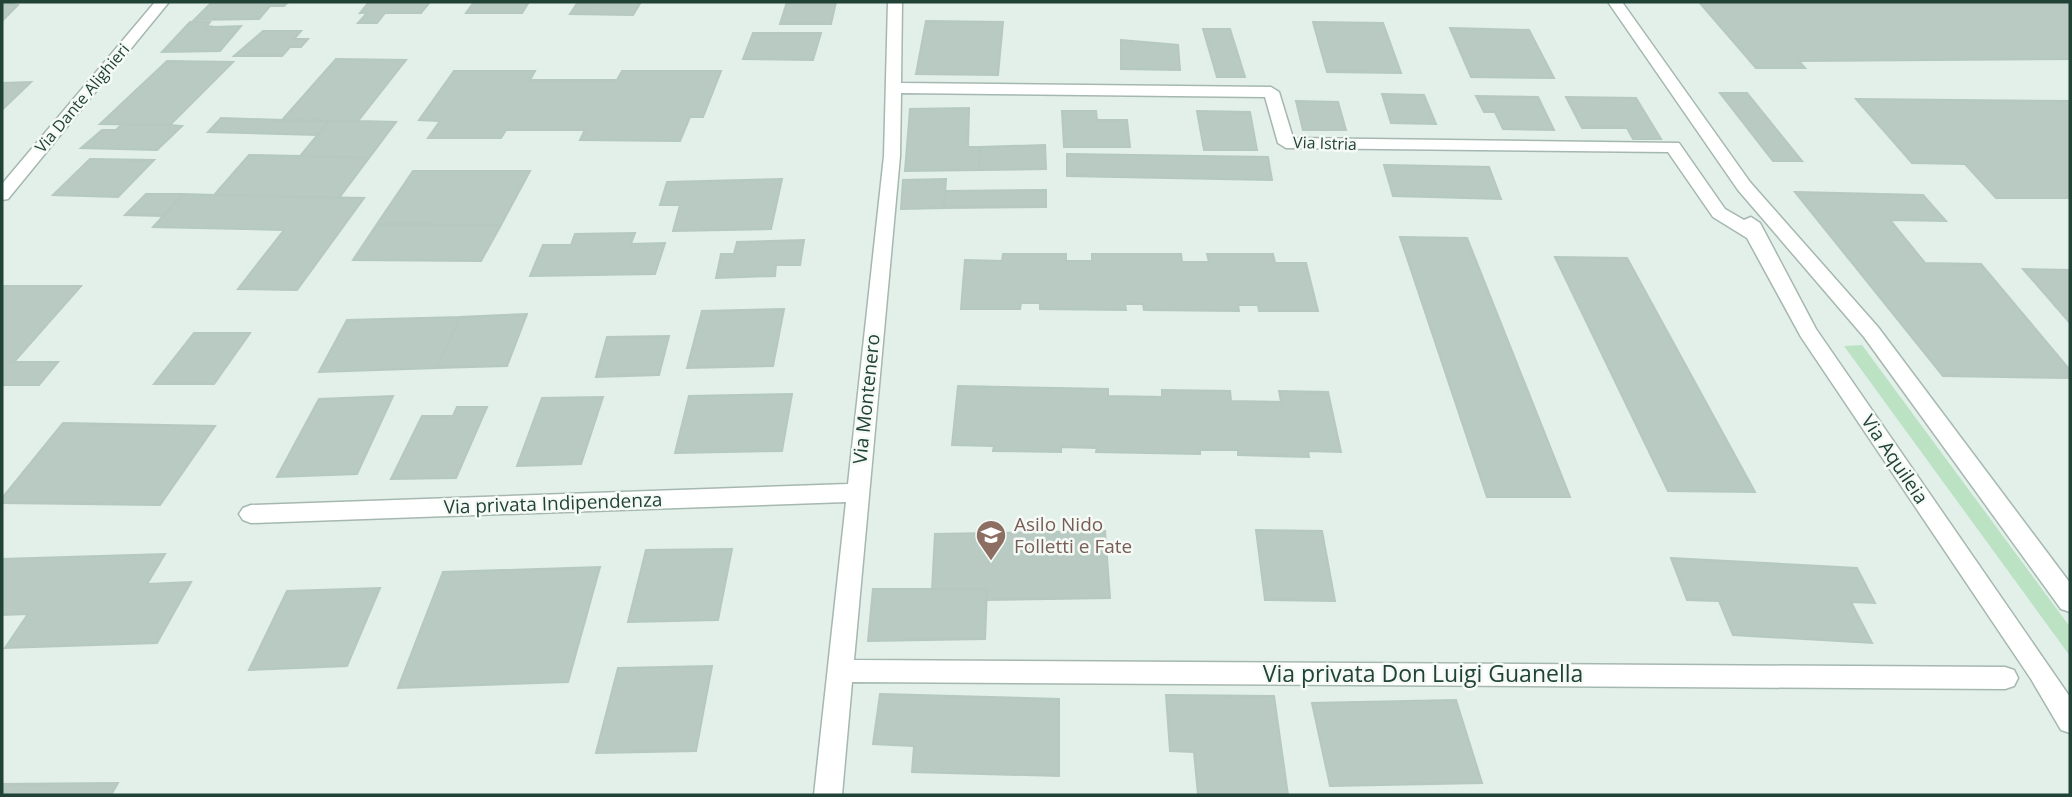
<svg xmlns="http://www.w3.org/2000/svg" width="2072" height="797" font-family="'Open Sans',sans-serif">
  <rect width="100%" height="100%" fill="#e3efe9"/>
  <path fill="#bae2c3" d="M1862,345L2070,627V656L1844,346Z"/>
  <path fill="#b8cac2" stroke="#b5c9c0" stroke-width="2" d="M2,2L18,5L2,21Z
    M212,2H288L284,6H270L259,19L194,20Z
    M369,2H430L421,13H385L377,23H358L367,13H360Z
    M474,2H529L522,13H466Z
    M578,2H641L633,15L570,14Z
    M787,2H836L831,24H780Z
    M1699,2H2070V59L1799,61L1805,68H1756Z
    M926,21L1003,22L998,75L916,74Z
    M190,22H210L207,26L215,27L241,26L220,51L162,52Z
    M1313,22L1383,23L1401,73L1327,72Z
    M1450,28L1529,30L1554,78L1471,77Z
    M1203,29H1230L1245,77H1217Z
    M263,31H301L294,39H308L301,47H290L282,56H234Z
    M753,33H821L813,60L743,59Z
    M1121,40L1178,45L1180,70L1121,69Z
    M336,59L406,60L358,121L282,120Z
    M167,61L233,62L170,125L100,124Z
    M454,71H535L530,80H617L622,71H721L703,117H690L680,141L580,140L585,130H506L501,138H428L440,121L419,120Z
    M31,82L2,110V83Z
    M1720,93H1747L1802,161H1773Z
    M1382,94L1424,95L1436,124L1391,123Z
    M1476,96L1538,97L1554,130L1503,129L1495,112H1484Z
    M1566,97L1636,98L1661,139H1633L1627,128H1582Z
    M1856,99L2070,101V198H1996L1965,164L1912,163Z
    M1296,101L1338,102L1346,130H1303Z
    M969,108L968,147H980L979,170L905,171L910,109Z
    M1062,111H1096L1097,120H1127L1130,147H1064Z
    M1197,111L1250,112L1257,150H1204Z
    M221,118L282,120L329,121L318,135L208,132Z
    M329,121H358L396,122L369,158L300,156Z
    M122,124L170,125L182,126L157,150L81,148L102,130H116Z
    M1045,145L1046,169L979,170L980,147Z
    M1067,154L1268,157L1272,180L1067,176Z
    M249,155L300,156L369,158L339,198L214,195Z
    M90,159L154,160L118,197L53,195Z
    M1384,165L1489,167L1501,199L1393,196Z
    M413,171H530L501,225L377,224Z
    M782,179L771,229L673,231L680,205H660L667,182Z
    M946,179L944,208L901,209L903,180Z
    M1046,190V207L944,208L945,191Z
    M1795,192L1923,195L1946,221L1890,220L1925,263L1981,264L2070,370V378L1943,376Z
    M146,194H183L163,216L125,215Z
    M183,194L214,195L364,198L297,290L238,289L284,230L153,227Z
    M377,224L501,225L481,261L353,260Z
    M635,233L631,244L665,243L655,274L530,276L543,245H571L575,234Z
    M1400,237L1467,238L1570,497H1487Z
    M804,240L800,265H776L775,276L716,278L721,254H734L737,242Z
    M1003,254H1066V261H1092V254H1181L1182,262H1209L1207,254H1273L1275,263H1306L1318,311H1259L1258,305H1238L1239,311L1144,310L1143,304H1125L1126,310L1040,309V303H1021L1020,309H961L965,260L1002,261Z
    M1555,257L1627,258L1755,492L1668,491Z
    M2023,269L2070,270V323Z
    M2,286H81L14,362H2Z
    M784,309L773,366L687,368L702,311Z
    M527,314L507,366L437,368L460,317Z
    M460,317L437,368L319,372L347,320Z
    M194,333H250L214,384H154Z
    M669,336L659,375L596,377L607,337Z
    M2,362H58L39,385H2Z
    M958,386L1108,389V396L1162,397V390L1230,391L1231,401L1281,402L1279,391L1328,392L1341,452L1308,451L1309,457L1238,455V450H1200V454L1096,452L1097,448L1061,447V452L993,451L994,446L952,445Z
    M792,394L782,451L675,453L689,396Z
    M393,396L357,474L277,477L319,399Z
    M603,397L581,464L517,466L542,398Z
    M457,407H487L456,478L391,479L422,416H453Z
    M63,423L215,426L160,505L2,503V498Z
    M1256,530L1322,531L1335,601L1265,600Z
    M1105,531L1110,598L986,600L987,589L932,590L935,534Z
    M732,549L718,620L628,622L646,550Z
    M165,554L147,584L191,582L157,643L5,648L28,614L2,615V559Z
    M1671,558L1857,568L1875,603L1851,602L1872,643L1733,635L1719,601L1687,600Z
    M600,567L568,682L398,688L443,572Z
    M380,588L347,666L249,670L287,591Z
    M873,589H987L985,639L868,641Z
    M712,666L696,751L596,753L618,668Z
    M880,694L1059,699V776L912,772L914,746L873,744Z
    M1166,695L1274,696L1288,795H1198L1194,752L1170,751Z
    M1456,700L1482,783L1330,786L1312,703Z
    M118,783L111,795H2V784Z"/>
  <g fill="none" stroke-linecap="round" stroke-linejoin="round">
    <g stroke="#a5b8b0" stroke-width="3">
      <path id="street" d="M155,2H169L8,199L2,200V184Z
        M888,2H902L901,83L1271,87L1279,92L1293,138L1679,143L1725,209L1744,220L1751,217L1760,223L1816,329L2070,697V733L2061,730L2031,679L1801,337L1747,238L1713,217L1668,152L1286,148L1278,143L1265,97L901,93L900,156L854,660L2005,667L2014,670L2018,678L2014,686L2005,689L852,682L842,795H814L846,502L251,523L243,520L239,514L243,508L251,505L848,484L884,156Z
        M1608,2H1622L1750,182L1878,327L2070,583V612L2061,609L1864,337L1738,190Z"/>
    </g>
    <use href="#street" fill="#fff" fill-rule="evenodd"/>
  </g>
  <defs>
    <g id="school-pin" transform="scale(1.575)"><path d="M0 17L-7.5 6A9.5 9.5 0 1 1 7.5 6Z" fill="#8d6e63" stroke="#f5faf7"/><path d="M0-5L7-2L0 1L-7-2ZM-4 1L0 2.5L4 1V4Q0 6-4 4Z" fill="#fff"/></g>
  </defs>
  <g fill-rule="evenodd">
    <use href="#school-pin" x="991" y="535"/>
  </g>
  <g text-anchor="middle" stroke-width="5" stroke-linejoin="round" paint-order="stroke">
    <g font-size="16" fill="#214237" stroke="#f5faf7">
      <text transform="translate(82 98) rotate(-50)" y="6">Via Dante Alighieri</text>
      <text transform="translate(1325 143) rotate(2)" y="6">Via Istria</text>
    </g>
    <g font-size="19" fill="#214237" stroke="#f5faf7">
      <text transform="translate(866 399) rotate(-84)" y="7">Via Montenero</text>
      <text transform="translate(1895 459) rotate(56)" y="7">Via Aquileia</text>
      <text transform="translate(553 503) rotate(-2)" y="7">Via privata Indipendenza</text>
    </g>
    <g font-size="19" fill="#785e54" stroke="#f5faf7" text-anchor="start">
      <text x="1014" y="531">Asilo Nido<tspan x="1014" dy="22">Folletti e Fate</tspan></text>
    </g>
    <g font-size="23" fill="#214237" stroke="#f5faf7">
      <text x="1423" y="682">Via privata Don Luigi Guanella</text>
    </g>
  </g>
  <rect width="2072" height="797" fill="none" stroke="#214237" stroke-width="7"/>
</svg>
